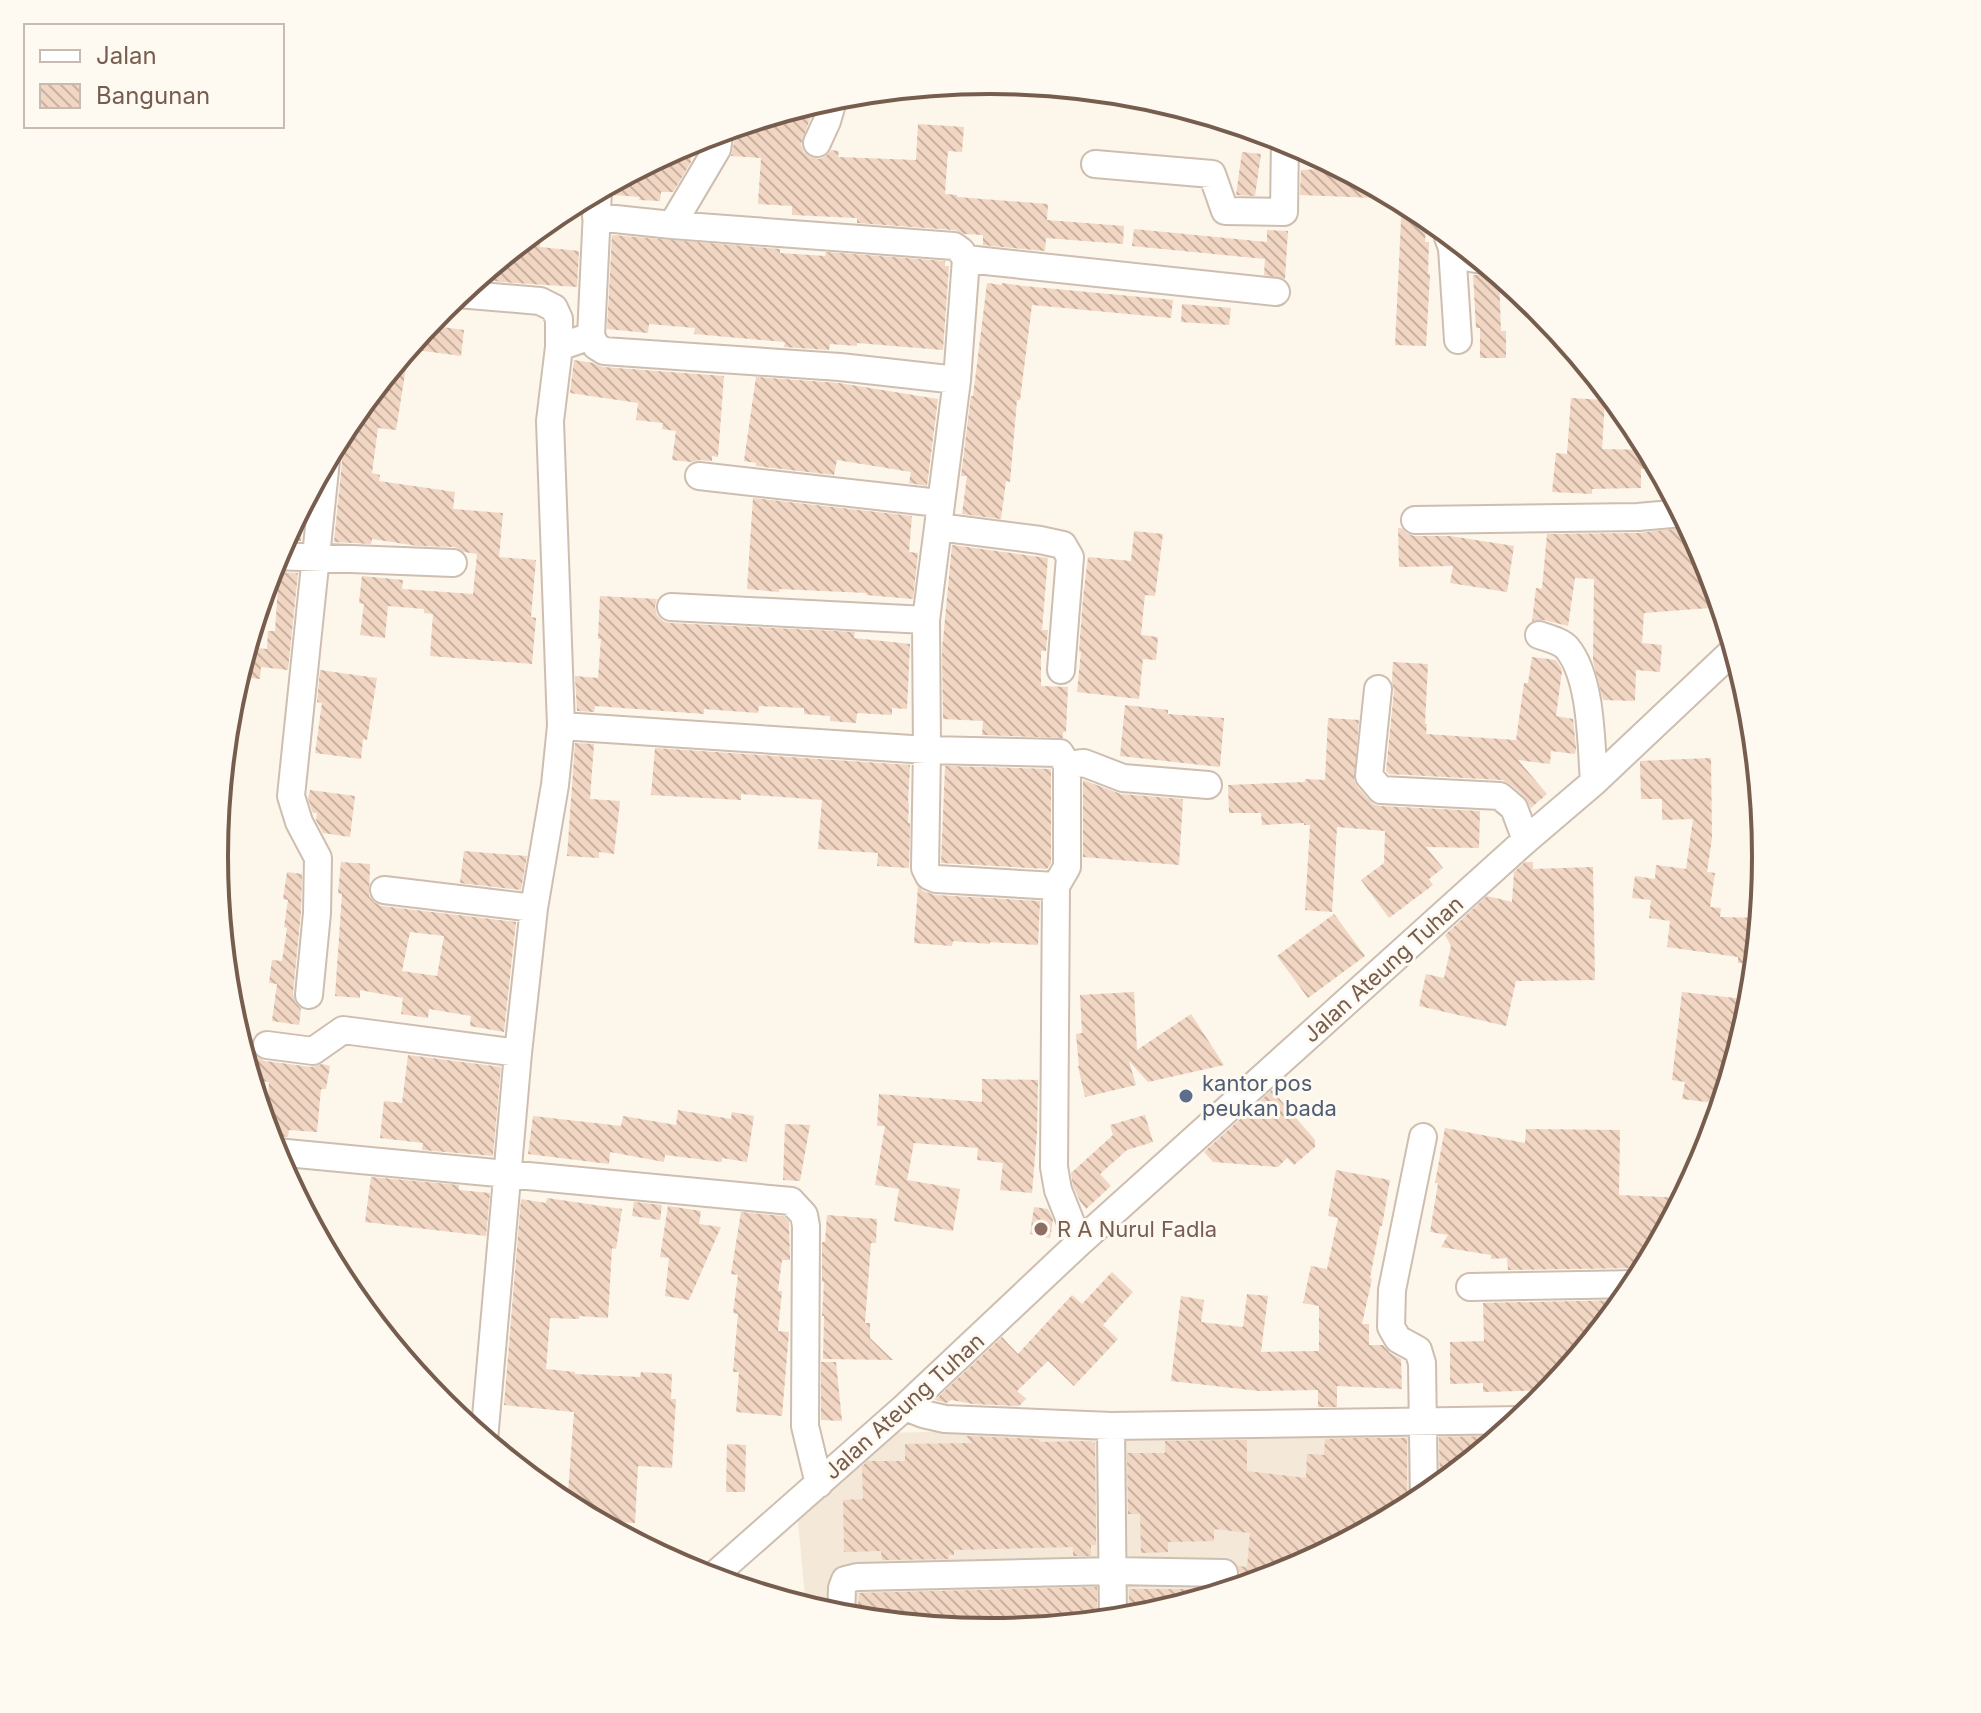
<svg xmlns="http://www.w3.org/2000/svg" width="1981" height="1713" font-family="Inter,sans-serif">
  <defs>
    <pattern id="building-back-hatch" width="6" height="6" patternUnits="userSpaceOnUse" patternTransform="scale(2)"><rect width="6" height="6" fill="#f1d6c3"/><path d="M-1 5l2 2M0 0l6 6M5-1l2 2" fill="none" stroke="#c8b1a1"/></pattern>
  </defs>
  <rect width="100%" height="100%" fill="#fcf6eb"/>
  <path fill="#f4e8d9" d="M1529,1414L1422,1502L1287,1574L1142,1618L990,1633L839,1618L806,1608L798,1521L888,1433Z"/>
  <path fill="url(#building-back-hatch)" fill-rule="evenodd" d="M816,102L801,144L804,152L810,157L819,159L827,155L831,150L839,151L838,157L916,160L918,124L964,127L962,152L948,151L945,194L957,195V197L1048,204L1047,220L1124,226L1123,244L1046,238L1045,251L983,245V235L964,234L955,230L857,223V218L792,215V206L758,204L761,158L731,156L736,134L735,126Z
    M669,152L691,153V162L673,192H661L660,201L639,200L640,197L614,195L612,183Z
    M1242,152L1261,154L1255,196L1236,195Z
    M1324,169L1346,171L1399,199L1300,195L1301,170Z
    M1402,200L1427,215L1425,242H1429L1428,274H1430L1426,346L1395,345Z
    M542,225L540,247L579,251L577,287L501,282L478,278Z
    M1134,229L1267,242V230L1288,231L1285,279L1264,275L1265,259L1132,246Z
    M612,235L780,249V253L825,256L826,252L945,261V266H949L943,350L857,343V346L830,344L829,350L784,347L785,342L694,334L695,328L649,324L648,333L607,329Z
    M1492,272L1499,274L1501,331H1506V358H1480V328H1476L1473,275H1487Z
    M987,283L1002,285V283L1023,286L1173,300L1171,318L1032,305L1020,400H1017L1010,482L1006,481L1001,519L962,514L967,476H961L971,396H973Z
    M445,304L442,327L464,330L461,356L409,349L396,430L378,428L372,473L380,475L379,481L455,492L453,509L503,513L499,557L536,560L531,617L536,618L532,664L430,656L433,614L424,613V609L388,606L385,638L360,635L364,604L359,603L362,576L403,580L402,589L473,594L477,554L464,552L454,547L418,546L372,539L371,544L334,542L342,462L340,453L334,446L345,425Z
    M1182,304L1231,308L1229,325L1181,322Z
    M574,360L593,363L603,367L724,376L718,457L712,456V461L700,460L691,462L672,460L676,431L662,429L663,423L636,420L638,403L570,393Z
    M756,377L839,383L938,399L927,486L909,483L911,472L837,460L834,475L756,466V463L744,461Z
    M1571,398L1605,400L1602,449L1645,450V469H1641V488L1592,489V494L1552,492L1556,453L1567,454Z
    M753,498L912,516L909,552L918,553L913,599L866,595L867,593L779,589V592L747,589Z
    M304,501L301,541L283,540Z
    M1690,527L1700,545V567H1710L1722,607L1644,613L1642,643L1662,645L1660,672L1636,670L1635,701L1603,700L1593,661L1594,579L1575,578L1568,626L1544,620L1532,621L1536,588L1542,589L1547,534L1638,533Z
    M1398,528H1401L1408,534L1414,536H1450L1514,546L1507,592L1450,583L1453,566L1399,567Z
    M1134,531L1163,534L1155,596L1145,595L1141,635L1158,637L1156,660L1143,659L1139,699L1077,692L1081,652H1079L1083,598L1088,557L1131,561Z
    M952,545L1048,558L1042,630H1048L1046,651H1041V686L1068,687L1066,732H1063V738L982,735L983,721L943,719L942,650Z
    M279,572L298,573L288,670L261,667L260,679L240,677L241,665L246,647L267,649L268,631H275Z
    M600,596L657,599L655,607L657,615L663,621L670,623L855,632L854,638L910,644L907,709L892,708V715L857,713L856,723L830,721V716L804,714V708L759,706L758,713L704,709V714L595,706L594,712L577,711L575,676L598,678L601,639H598Z
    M1532,657L1556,660L1561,668L1562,671L1556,716L1573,719L1576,748L1575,754L1551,751L1550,764L1518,760L1547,794L1531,808L1524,796L1510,784L1502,780L1389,774L1386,771L1394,691L1392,681L1393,662L1428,664L1425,724H1427L1426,734L1516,740L1524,683H1528Z
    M320,670L377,678L367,740L363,739L361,759L315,753L322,703L317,702Z
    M1125,705L1168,710V714L1224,718L1220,767L1120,756Z
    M1328,718L1359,720L1354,780L1357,786L1373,804L1380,806L1480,811L1479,848L1426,847L1443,868L1429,879L1433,885L1389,918L1361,880L1384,863L1385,831L1337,827L1332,912L1305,910L1310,825H1304V823L1262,825L1261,813H1229L1228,785L1305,782V779L1325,780Z
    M575,743L594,744L590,799L620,801L614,854L599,852V858L567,856Z
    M655,748L910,765L908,803H909L908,823H910L909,868L877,866L878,853L818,849L822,800L741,794V800L651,795Z
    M1711,758L1712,838L1707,872L1715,873L1710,907L1721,908L1720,917L1761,918L1756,963H1738V957L1667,947L1670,921L1649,918L1651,900L1632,898L1635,876L1655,879L1656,865L1686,869L1693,819L1662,820V799H1641L1640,761Z
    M945,766L1051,769V863L1047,869L941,863Z
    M1083,780L1121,794L1183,799L1179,865L1083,857Z
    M310,790L355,796L350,837L323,833L316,820L317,813H313L308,798Z
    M464,851L527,856L521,890L460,883Z
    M341,862L370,864L369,896L374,902L381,906L516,922L504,1032L470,1026L471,1016L429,1009L428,1018L401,1014L403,998L360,990V998L335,996L342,894L338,893ZM410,932L444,936L437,976L402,971Z
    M1525,862H1533V869L1593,867L1595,980L1516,981L1506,1026L1419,1006L1426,974L1444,978L1451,946L1445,935L1487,896L1512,902L1514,872Z
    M287,872L302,874L301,912L293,993L295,1002L301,1009L299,1025L272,1021L277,984L269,983L272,960L282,961L287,928L284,927L288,900L283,899Z
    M918,886L923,891L935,895L1040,901L1038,945L990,942V944L953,941L952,946L914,943Z
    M1334,914L1365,956L1308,998L1277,956Z
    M1134,992L1137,1050L1191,1014L1224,1065L1148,1082L1129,1061L1136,1085L1085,1097L1078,1066H1079L1076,1034L1082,1033L1080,995Z
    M1682,992L1753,1000L1752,1008L1723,1104L1682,1099L1685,1082L1672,1080Z
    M408,1055L501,1067L493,1156L422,1150L423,1143L380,1138L384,1101L402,1103Z
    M258,1058L265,1061L311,1067L322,1064L330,1066L326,1089H321L317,1132L289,1130L288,1137L277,1136L268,1138L266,1130L269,1082L254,1080Z
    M982,1079L1038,1080L1037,1133L1032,1193L1000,1190L1003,1163L977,1160L978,1148L914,1143L907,1180L960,1189L953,1231L894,1221L899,1189L875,1185L885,1126H877L879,1094L982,1102Z
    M1272,1090L1315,1140V1147L1294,1165L1287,1158L1278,1167L1213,1162L1204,1152Z
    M678,1110L731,1119L732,1112L754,1116L747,1162L722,1158V1162L665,1155L664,1162L610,1152L609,1164L528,1154L533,1116L621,1126L623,1116L676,1125Z
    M1145,1115L1153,1142L1127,1150L1100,1174L1111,1186L1086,1209L1080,1201L1073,1186L1071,1173L1113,1135L1110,1125Z
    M785,1124L810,1125L800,1181L783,1180Z
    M1445,1128L1525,1143L1526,1129L1620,1130L1619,1195L1684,1198L1646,1270L1638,1268L1508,1270L1507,1258L1491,1259V1255L1441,1247L1448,1235L1430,1232L1438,1183H1435Z
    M1336,1170L1390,1180L1382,1226H1380L1370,1278L1372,1279L1362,1324H1369V1345H1383L1390,1353L1401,1359L1402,1389L1337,1386V1407H1318V1390L1259,1391L1171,1381L1181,1296L1204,1300L1201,1322L1243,1327L1247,1294L1268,1296L1261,1352L1319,1351V1306L1303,1303L1311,1266L1327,1269L1338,1218L1328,1216Z
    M371,1177L459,1185V1190L490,1193L486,1236L365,1222Z
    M547,1198L622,1209L616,1249L612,1248L608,1318L579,1316V1319L550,1318L546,1369L575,1372V1374L640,1377L641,1372L672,1374L671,1399H676L672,1468L638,1466L635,1523L594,1521L567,1506L574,1412L504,1405L521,1199L546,1203Z
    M634,1202L662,1205L660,1220L632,1216Z
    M668,1206L701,1211L699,1224L721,1227L689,1300L665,1296L669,1258L660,1257Z
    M1034,1207L1048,1209L1053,1220L1050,1238L1030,1234Z
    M741,1212L783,1216L789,1222L790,1260H782L778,1291H782L778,1331L789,1332L782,1416L736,1412L739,1372H733L738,1314L733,1313L738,1275L731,1274Z
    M827,1215L877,1219L876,1243H871L865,1323H870V1338L893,1360L823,1359L824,1316H822L824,1282H822V1242H825Z
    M1112,1272L1133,1292L1103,1325L1118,1339L1074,1386L1048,1361L1017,1391L1026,1399L1019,1406L973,1404L951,1400L947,1403L935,1400L1002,1337L1018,1354L1072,1295L1082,1304Z
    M1626,1300L1552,1390L1483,1392V1383L1450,1384V1342L1484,1341L1483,1303Z
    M821,1362H836L842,1421L821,1420Z
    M966,1436L1038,1439L1041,1442L1092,1441V1443H1095L1096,1545H1091V1556H1073V1547L996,1549L954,1550V1555H949V1559L882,1560L881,1551L844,1552L843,1500L863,1499L862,1467L867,1461H905V1444L972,1443Z
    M1502,1436L1488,1448L1440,1487L1439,1437Z
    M1354,1438H1407V1510L1332,1550L1307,1549L1308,1563L1287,1574L1142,1618L1129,1619V1589H1224L1232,1587L1238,1581L1240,1574L1238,1566L1247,1567L1250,1533L1214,1529V1541L1168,1542V1552L1141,1553L1140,1514H1128L1127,1453H1165V1441L1247,1440V1471L1306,1478L1307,1454L1324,1455L1325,1439Z
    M727,1444L746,1445L745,1492H726Z
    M1097,1587V1622L990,1633L857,1620L859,1593Z"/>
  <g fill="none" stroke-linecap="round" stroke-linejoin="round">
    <g stroke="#cebeb0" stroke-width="30">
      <path id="minor" d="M817,143L827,121L834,97
        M1095,164L1212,174L1225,211L1284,212L1285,139
        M596,217L672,225L954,246L961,251L966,259L957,380L926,620L927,750L925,868L929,876L936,879L1056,886L1054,1167L1058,1190L1079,1243
        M672,225L717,149L720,131
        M1448,237L1452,248L1470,258L1482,260
        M1452,248L1458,340
        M966,259L1276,292
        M458,294L540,301L554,308L559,319V347L550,421L561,726L555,785L534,908L518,1053L484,1440
        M591,336L598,190
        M559,347L591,336L596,346L604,351L840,367L957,380
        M699,476L939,503
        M1415,520L1638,517L1683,513
        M938,527L1040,540L1063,545L1070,557L1061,670
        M275,556L453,563
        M671,607L926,620
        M1539,635C1547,638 1561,641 1567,648C1592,678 1591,744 1594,782
        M1378,689L1369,776L1381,790L1500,796L1514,808L1526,840
        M561,726L927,750L1060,753L1067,765L1084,763L1123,778L1208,785
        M1056,886L1067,867V765
        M384,890L534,908
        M309,995L317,913L318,858L299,822L291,796L326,460
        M267,1045L313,1051L343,1030L518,1053
        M1423,1137L1392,1290L1391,1327L1398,1339L1418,1350L1422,1363L1424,1500
        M276,1152L791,1201L804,1215L806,1226L805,1426L819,1484
        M1470,1287L1638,1284
        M905,1407L923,1414L945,1419L1111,1426L1522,1420
        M1111,1426L1113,1621
        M710,1579L905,1407L1079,1243L1526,840L1594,782L1735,649
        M841,1618L842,1588L845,1580L857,1577L1113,1571L1224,1573"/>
    </g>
    <use href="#minor" stroke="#fff" stroke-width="26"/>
  </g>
  <circle fill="#5c6f8a" stroke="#fef9f1" stroke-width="3" cx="1186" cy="1096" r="8"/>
  <circle fill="#8d6e63" stroke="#fef9f1" stroke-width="3" cx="1041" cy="1229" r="8"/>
  <g text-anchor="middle" stroke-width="6" stroke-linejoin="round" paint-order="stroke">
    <g font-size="22" fill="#775d4e" stroke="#fef9f1">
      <text transform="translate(1383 969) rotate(-42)" y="8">Jalan Ateung Tuhan</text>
      <text transform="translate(904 1406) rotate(-42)" y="8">Jalan Ateung Tuhan</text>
    </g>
    <g font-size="22" fill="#4e5e75" stroke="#fef9f1" text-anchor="start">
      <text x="1202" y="1091">kantor pos<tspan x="1202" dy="25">peukan bada</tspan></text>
    </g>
    <g font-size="22" fill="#785e54" stroke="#fef9f1" text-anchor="start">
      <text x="1057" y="1237">R A Nurul Fadla</text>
    </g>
  </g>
  <path d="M0 0H1981V1713H0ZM228 856a762 762 0 1 1 1524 0a762 762 0 1 1-1524 0Z" fill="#fef9f1" fill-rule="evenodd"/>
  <path fill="none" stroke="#775d4e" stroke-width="4" d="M228 856a762 762 0 1 1 1524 0a762 762 0 1 1-1524 0Z"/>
  <rect x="24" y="24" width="260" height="104" fill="#fef9f1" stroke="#c8bbb0" stroke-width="2"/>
  <rect x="40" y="50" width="40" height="12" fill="#ffffff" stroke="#c8bbb0" stroke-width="2"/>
  <text x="96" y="64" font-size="24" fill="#775d4e">Jalan</text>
  <rect x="40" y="84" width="40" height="24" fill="url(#building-back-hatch)" stroke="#c8bbb0" stroke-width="2"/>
  <text x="96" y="104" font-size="24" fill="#775d4e">Bangunan</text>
</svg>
